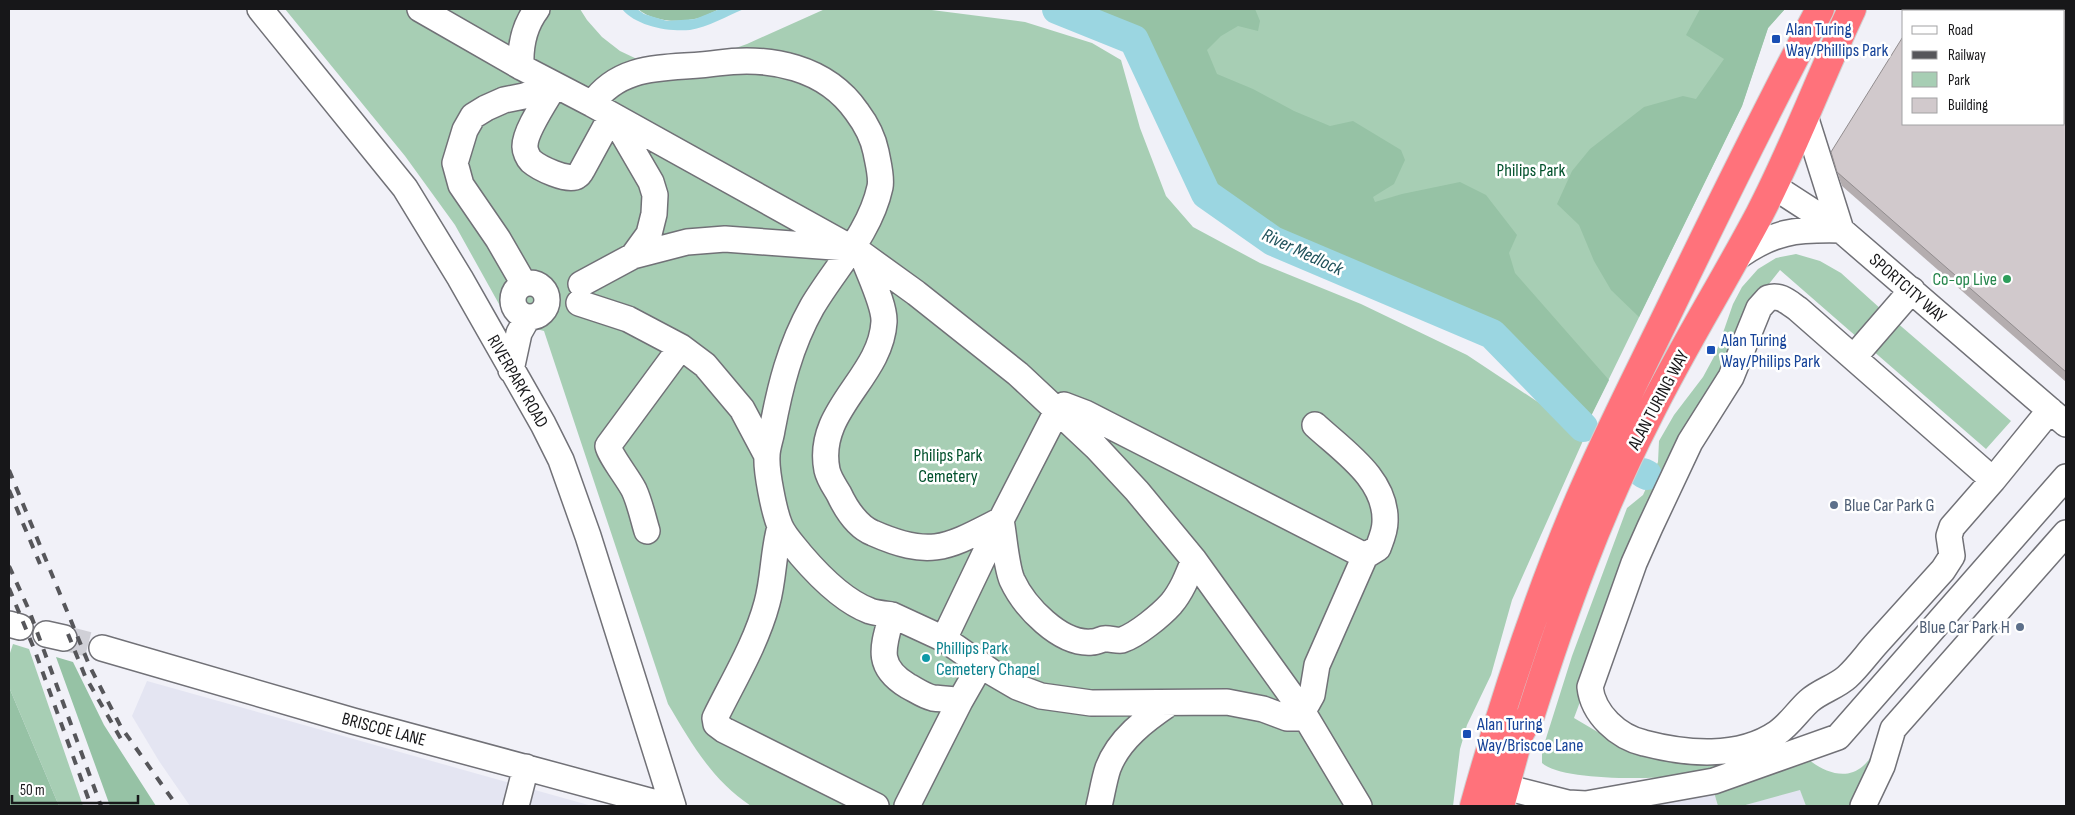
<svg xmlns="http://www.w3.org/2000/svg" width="2075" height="815" font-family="'Sofia Sans Condensed',sans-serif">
  <rect width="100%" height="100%" fill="#f1f1f8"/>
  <path fill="#e4e5f2" d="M147,681L592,806H190L159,761L132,716Z
    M1713,789L1718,806H1652Z
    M1800,789L1806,806H1742Z"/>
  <path fill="#a7ceb4" d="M285,9H580L587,20L602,37L620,51L639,60L705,59L747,44L825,9H924L1025,22L1092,43L1121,60L1140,128L1166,196L1193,227L1260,263L1361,304L1467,355L1586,434L1512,600L1491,675L1467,725L1460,749L1453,806H751C711,779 692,744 668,704L544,331L509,322L455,225L405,156Z
    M1063,9H1785L1768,28L1742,106L1587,424L1494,331L1273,238L1208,192L1136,39Z
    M1796,254L1820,261L1841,273L1882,310L1858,338L1780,270L1757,299L1590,675L1574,718L1613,741L1784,745C1759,754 1734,764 1708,772C1680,780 1563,783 1542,763V751L1572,656L1627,508L1643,495L1658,462L1659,441L1674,415L1703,377L1716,353L1733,304L1742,287L1758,269L1776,258Z
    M1895,321L2011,421L1986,449L1872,350Z
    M13,644L29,649L83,806H59L9,687V656Z
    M1883,731L1854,806H1806L1800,790L1742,806H1718L1713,789L1809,760C1825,772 1846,781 1863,766C1873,758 1878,742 1883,731Z"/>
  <path fill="#96c2a5" d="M638,9H720C712,12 703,18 694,19C676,23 652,21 638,9Z
    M1063,9H1255L1260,21L1258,31L1238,26L1221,36L1207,50L1217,74L1253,89L1294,111L1330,126L1353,121L1401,150L1405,160L1394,184L1373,197L1375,202L1402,194L1460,182L1486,195L1517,235L1509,253L1515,273L1609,380L1587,424L1494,331L1273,238L1208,192L1136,39Z
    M1700,9H1785L1768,28L1742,106L1639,317L1611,290L1594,261L1579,225L1557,204L1572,171L1590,149L1644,107L1683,96L1696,99L1724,59L1686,35Z
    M56,657L73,662L104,725L156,806H110Z
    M9,685V687L59,806H9Z"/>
  <path fill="#9bd6e1" d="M622,9H637L644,14L667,21L695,19L720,9H744C727,16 708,27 690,30C668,32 636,26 622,9Z"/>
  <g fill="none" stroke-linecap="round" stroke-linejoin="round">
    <path stroke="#9bd6e1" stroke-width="30" d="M1057,9L1134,40L1206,194L1273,241L1492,334L1583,427
      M1643,473L1647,475"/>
    <path stroke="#d0d0d7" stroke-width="25" stroke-dasharray="25 12" stroke-linecap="butt" d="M64,638L102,648"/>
    <g stroke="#717177" stroke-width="28">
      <path id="minor" d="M260,9L405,188L460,278L543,424L561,460L588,536L673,806
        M420,9L521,67L592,104L862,254L916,293L1018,374L1096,447L1137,491L1194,560L1301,709L1359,806
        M521,67C520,46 524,26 537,9
        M555,85C547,99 524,132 525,147C525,151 528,158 531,161C539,168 568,182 577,176C579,175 581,172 582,170L612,115
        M592,104C623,60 672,70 718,63C770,56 826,67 857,112C866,124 873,137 876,152C878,163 882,177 880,187C870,233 835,268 812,307C790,346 780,387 772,430C771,438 767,447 767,456C766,471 774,512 780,526C784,536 794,546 801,555C819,576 843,601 870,611C876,613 885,614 892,615
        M1773,186L1841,230L2066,424
        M862,254C868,272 885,305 884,322C881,378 815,410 827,470C829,479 835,487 839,494C846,509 858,527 873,533C932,559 948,547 1001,520C1004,535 1006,566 1012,580C1024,606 1060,645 1092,642C1096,642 1100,640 1103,639C1109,638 1117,641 1122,640C1137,635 1161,615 1171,604C1182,591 1188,575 1194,560
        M633,256L687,242L725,239L847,248
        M1736,258C1773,231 1796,229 1841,230L1805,116
        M513 300a17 17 0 1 1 34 0a17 17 0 1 1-34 0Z
        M524,284L498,239L461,185L455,163L465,130L473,116L486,108L504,100L524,96L555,85
        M581,284L633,256L649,234L654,214L655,195L651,182L612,115
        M579,303L628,319L681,347L705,365L742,409L767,456
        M1854,357L1912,290
        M511,370L519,333L528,317
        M1993,480L1798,309C1788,302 1780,294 1768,298L1759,308L1731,377L1690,442L1650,527L1634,563L1590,687C1593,714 1618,737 1644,743C1686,754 1739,759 1777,733C1790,724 1797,712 1809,701C1820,691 1836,687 1847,677C1858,667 1867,654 1877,643C1899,619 1921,594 1943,570L1952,556L1949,536L1952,527L1993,480L2050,410
        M780,527C773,552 774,578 767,603C756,644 733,681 715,718L716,724L724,730L876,806
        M647,531C643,518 640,503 634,490C628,478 610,456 608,446L681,347
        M9,624L20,627
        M46,634L64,638
        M944,639L1001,520L1058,409L1064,405L1085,413L1365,556
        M102,648L353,721L668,806
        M980,666L960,701C950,699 942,699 933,698C924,696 916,690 908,686C875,666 883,647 892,615L944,639L993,673L1017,687L1041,696L1091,703L1227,702L1263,709L1287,718H1306
        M1301,709L1307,704L1312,695L1317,665L1365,556L1378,548C1381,540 1385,531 1385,522C1387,479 1343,451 1315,425
        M1505,787L1568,803L1586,804L1714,781L1838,737L2066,477
        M516,806L526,767
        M907,806L960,701
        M1099,806C1102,794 1104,780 1108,768C1119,739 1145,720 1170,703
        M1863,806L1882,766L1893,729L2066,533"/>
    </g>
    <g stroke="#d1d1d1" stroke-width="30">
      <path id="highway" d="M1474,806C1503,702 1537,599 1579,500C1608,432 1643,365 1675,298C1722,201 1770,104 1820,9
        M1500,806L1520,733L1531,714C1563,613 1599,512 1648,417C1682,348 1723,283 1759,215C1794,148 1820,77 1852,9"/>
    </g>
    <use href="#minor" stroke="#fff" stroke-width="25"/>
    <use href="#highway" stroke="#ff727b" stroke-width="28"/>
    <path stroke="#56565a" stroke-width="4" stroke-dasharray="9 9" stroke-linecap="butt" d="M9,470L90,667L121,727L177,806
      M9,490L40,564
      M9,566L29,610L101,806
      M9,588L35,651L91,806
      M68,634L85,676L121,739"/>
  </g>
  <path fill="#b4adaf" d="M2066,9V382L1842,186L1837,172Z"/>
  <path fill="#d1c9cc" stroke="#928d8f" d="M1920,9H2066V372L1837,172L1831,152L1904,35V124H2064V11H1919Z"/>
  <g fill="#1a4fb4" stroke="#fff" stroke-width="2">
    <rect x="1771" y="34" width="10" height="10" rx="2.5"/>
    <rect x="1706" y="345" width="10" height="10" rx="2.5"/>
    <rect x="1462" y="729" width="10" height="10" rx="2.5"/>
  </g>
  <circle fill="#2e9e5b" stroke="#fff" stroke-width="2" cx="2007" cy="279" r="5"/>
  <g fill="#5c6f8a" stroke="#fff" stroke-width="2">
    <circle cx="1834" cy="505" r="5"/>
    <circle cx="2020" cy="627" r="5"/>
  </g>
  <circle fill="#0f9aa8" stroke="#fff" stroke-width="2" cx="926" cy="658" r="5"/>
  <g text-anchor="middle" stroke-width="5" stroke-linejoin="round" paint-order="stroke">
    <g font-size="18" fill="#164399" stroke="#fff" text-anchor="start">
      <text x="1786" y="35">Alan Turing<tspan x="1786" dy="21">Way/Phillips Park</tspan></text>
      <text x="1721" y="346">Alan Turing<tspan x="1721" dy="21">Way/Philips Park</tspan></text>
      <text x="1477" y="730">Alan Turing<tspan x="1477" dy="21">Way/Briscoe Lane</tspan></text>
    </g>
    <g font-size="18" fill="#02512c" stroke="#fff">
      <text x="1531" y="176">Philips Park</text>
      <text x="948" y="461">Philips Park<tspan x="948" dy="21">Cemetery</tspan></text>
    </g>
    <g font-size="18" fill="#27864d" stroke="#fff" text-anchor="end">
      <text x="1997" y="285">Co-op Live</text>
    </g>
    <g font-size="18" fill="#171719" stroke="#fff">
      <text transform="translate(1908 288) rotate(41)" y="6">SPORTCITY WAY</text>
      <text transform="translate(518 381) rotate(60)" y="6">RIVERPARK ROAD</text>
      <text transform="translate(1658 400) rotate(-62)" y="6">ALAN TURING WAY</text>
      <text transform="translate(384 729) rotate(15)" y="6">BRISCOE LANE</text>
    </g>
    <g font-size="18" fill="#4e5e75" stroke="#fff" text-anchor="start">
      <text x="1844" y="511">Blue Car Park G</text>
      <text x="2010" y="633" text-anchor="end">Blue Car Park H</text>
    </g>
    <g font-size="18" fill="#0d838f" stroke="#fff" text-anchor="start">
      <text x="936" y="654">Phillips Park<tspan x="936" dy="21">Cemetery Chapel</tspan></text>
    </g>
    <g font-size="19" font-style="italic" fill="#20525b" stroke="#fff">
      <text transform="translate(1303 251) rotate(25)" y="7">River Medlock</text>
    </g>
  </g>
  <rect width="2075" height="815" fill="none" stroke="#171719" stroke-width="20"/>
  <rect x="1902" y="10" width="162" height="115" fill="#ffffff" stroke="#a2a2a3"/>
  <rect x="1912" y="26" width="25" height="8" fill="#ffffff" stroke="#a2a2a3"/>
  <text x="1948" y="35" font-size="15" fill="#171719">Road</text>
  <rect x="1912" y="51" width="25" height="8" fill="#56565a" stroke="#a2a2a3"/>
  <text x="1948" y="60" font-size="15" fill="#171719">Railway</text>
  <rect x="1912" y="72" width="25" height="15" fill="#a7ceb4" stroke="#a2a2a3"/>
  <text x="1948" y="85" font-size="15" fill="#171719">Park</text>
  <rect x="1912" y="98" width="25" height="15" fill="#d1c9cc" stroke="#a2a2a3"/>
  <text x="1948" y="110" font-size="15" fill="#171719">Building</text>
  <path d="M12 795v8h126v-8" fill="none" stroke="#171719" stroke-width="2.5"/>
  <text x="20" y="795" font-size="15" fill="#171719" stroke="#ffffff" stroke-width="4" paint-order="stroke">50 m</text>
</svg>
